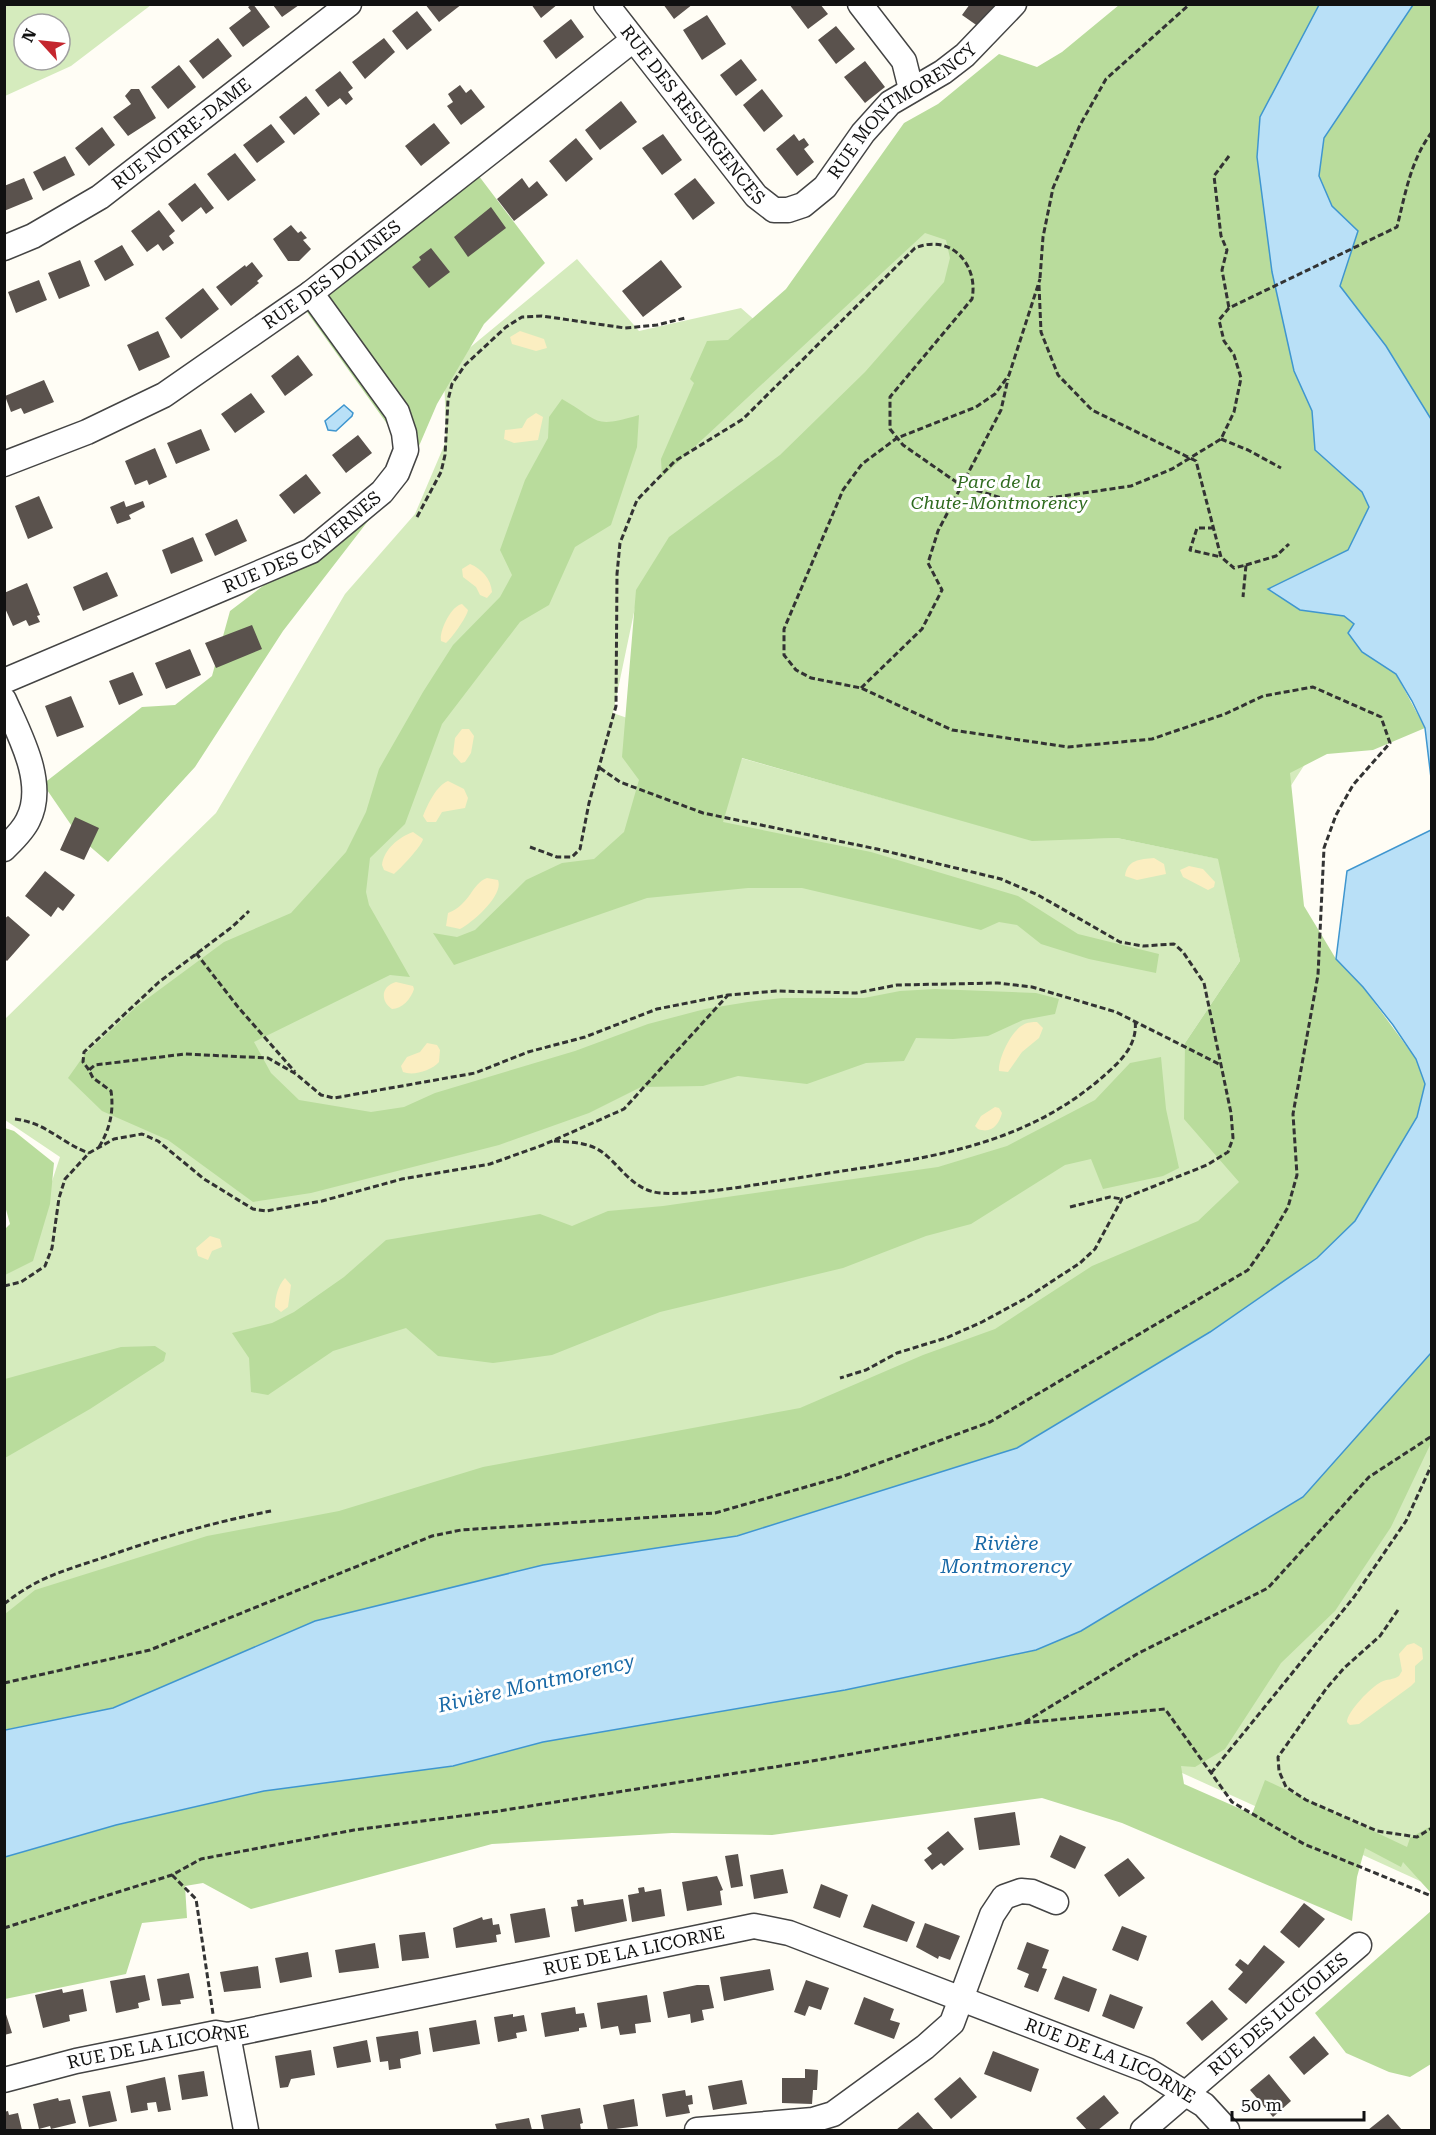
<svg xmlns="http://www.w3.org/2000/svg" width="1436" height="2135" font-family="'Roboto Serif',serif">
  <rect width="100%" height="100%" fill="#fffdf5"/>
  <path fill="#d5ebbd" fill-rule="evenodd" d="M5,4H151V5L71,66L5,96ZM24,24H60V60H24Z
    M1148,5H1342L1353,690L1257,838L637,598L613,713L741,758L1032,840L1117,838L1219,859L1240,961L1185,1043L1313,1261L5,1730V1262L27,1257L60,1157L5,1120V1019L216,813L345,594L415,514L446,441L444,369L577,259L639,331L741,308L766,330L1041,69Z
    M1431,1341V1886L1169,1767Z"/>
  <path fill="#b9dc9c" d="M1119,5H1319L1260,117L1257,157L1272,272L1294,371L1312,411L1315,450L1362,492L1369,507L1348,550L1268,589L1300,610L1344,616L1354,624L1362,652L1396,674L1425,728L1373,750L1327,754L1290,773L1304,906L1336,959L1363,987L1416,1059L1425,1084L1417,1117L1355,1221L1317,1258L1210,1332L1017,1448L737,1536L543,1565L315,1621L113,1708L5,1730V1614L35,1590L207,1536L339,1511L483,1467L800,1408L923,1355L995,1329L1092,1266L1198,1221L1239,1182L1184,1119L1185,1043L1240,961L1218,859L1117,838L1032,841L742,758L723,822L871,852L1018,896L1078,934L1159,954L1156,973L1089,959L1041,944L1017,925L999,922L981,930L802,888H748L647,898L454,965L433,933L457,937L475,930L526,880L562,863L594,859L624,832L639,780L622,757L636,590L669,537L780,455L865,372L944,282L950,258L946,240L925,233L662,477L661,459L694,383L690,379L707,341L728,340L786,289L904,123L938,104L999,54L1037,67L1062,52Z
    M1413,5H1431V419L1386,346L1340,286L1358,231L1332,206L1319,176L1324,138Z
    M466,159L545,263L484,324L437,404L413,460L294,294Z
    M562,399C601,421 592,429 639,415L637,447L611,525L575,547L549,605L520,622L442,724L405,824L370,858L366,892L369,905L410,977L390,975L254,1042L271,1073L299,1100L371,1112L404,1107L435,1093L575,1051L648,1024L705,1009L748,1002L782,998H864L900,991L935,989L1036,993L1059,999L1055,1014L1023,1020L988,1036L953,1039L916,1038L904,1061L866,1063L807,1084L738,1076L703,1086L641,1087L589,1113L499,1145L311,1193L253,1202L168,1140L102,1111L68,1078L85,1054L136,1007L224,942L291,913L346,852L366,812L379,769L423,692L453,645L500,597L512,575L500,550L525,480L548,438L549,417Z
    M395,486L283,631L195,767L108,862L80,838L43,784L142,707L175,705L212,676L230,611Z
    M1161,1057L1166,1109L1179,1168L1163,1176L1103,1189L1091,1159L1065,1165L971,1224L926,1236L843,1268L660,1312L552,1355L493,1363L438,1356L406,1328L333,1351L268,1395L251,1392L249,1358L232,1333L272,1323L294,1312L344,1277L386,1240L540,1214L572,1226L608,1211L663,1206L938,1167L1007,1146L1095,1100L1130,1063Z
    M5,1128L14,1131L54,1163L50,1204L33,1261L5,1275V1229L10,1224L5,1206Z
    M155,1346L166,1353L164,1361L90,1409L5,1458V1379L121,1347Z
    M1431,1352V1443L1391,1527L1335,1611L1281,1663L1225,1749L1195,1767L1181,1766L1184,1784L1252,1814L1265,1780L1407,1847L1410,1838L1431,1826V1893L1403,1862L1401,1867L1365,1848L1357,1877L1352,1921L1122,1823L1042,1798L772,1835L672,1833L492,1844L251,1909L203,1883L185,1886L187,1918L142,1923L126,1974L5,1999L4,1857L116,1825L264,1791L453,1766L543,1742L845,1690L1036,1650L1081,1631L1303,1497Z
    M1431,1911V2064L1410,2077L1389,2072L1346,2053L1315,2013Z"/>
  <path fill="#fbeec1" d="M520,331L544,339L547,348L536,351L512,344L510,337Z
    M536,413L543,417L538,440L514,443L504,439L505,430L522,428L527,419Z
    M470,564C482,569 491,579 492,592L487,598L480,595L476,587L463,577L462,569Z
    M462,604L468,610C467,617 451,639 446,643L441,641C439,631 451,606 462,604Z
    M462,729H469L474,736L471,753L465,762L461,763L453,754L455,738Z
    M448,781L464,789L468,798L465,808L442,812L436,822H427L423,816C428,804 436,786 448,781Z
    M413,832L423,839C422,846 400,869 394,874L384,870L382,865C384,849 399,837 413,832Z
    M1154,858L1164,864L1166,874L1137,880L1125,876C1127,860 1140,859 1154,858Z
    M1189,866L1203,869L1215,882L1214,887L1208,890L1183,877L1180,870Z
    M487,878L498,880C504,895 473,922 460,929L446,926L448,913C471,904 471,884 487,878Z
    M396,982L413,986L414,989C411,999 402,1009 392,1009C380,1001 381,986 396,982Z
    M1037,1022L1043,1028L1039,1038L1022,1052L1008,1072L999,1071C998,1059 1011,1031 1023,1025C1027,1022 1033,1022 1037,1022Z
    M427,1043L437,1045L440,1050L439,1062C431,1071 413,1076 403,1072L401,1066L407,1057L420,1052Z
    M995,1107L999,1108L1002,1113C999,1125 991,1134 978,1129L975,1126L981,1116Z
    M210,1236L220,1239L222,1247L212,1251L208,1260L198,1256L196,1248Z
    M285,1278L291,1285L288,1307L281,1312L275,1307C275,1298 278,1285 285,1278Z
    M1414,1643L1422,1648L1423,1659L1415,1666V1682L1411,1686L1359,1724L1350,1725L1347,1722C1347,1712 1371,1687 1381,1682C1387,1679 1393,1680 1399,1676L1402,1671L1399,1654L1407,1645Z"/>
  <path fill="#b9e0f7" stroke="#3f96cf" stroke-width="1.5" d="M1319,5H1413L1324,138L1319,176L1332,206L1358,231L1340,286L1386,346L1431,419V778L1425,728L1412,701L1396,674L1362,652L1348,633L1354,624L1344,616L1300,610L1268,589L1348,550L1369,507L1362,492L1315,450L1312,411L1294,371L1272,272L1257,157L1260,117Z
    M344,405L353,413L352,416L336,431L328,430L325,421Z
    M1431,830V1353L1303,1497L1081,1631L1036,1650L845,1690L543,1742L453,1766L264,1791L116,1825L5,1857V1730L113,1708L315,1621L543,1565L737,1536L1017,1448L1210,1332L1317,1258L1355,1221L1417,1117L1425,1084L1416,1059L1393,1025L1363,987L1336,959L1347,871Z"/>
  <path fill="#5a524d" d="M253,4L270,27L243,47L229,28L251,11L248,7Z
    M425,4H462L439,22Z
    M531,4H558L541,18Z
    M663,4H693L674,19Z
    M789,4H820L828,14L808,29Z
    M970,4H1000L982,29L962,15Z
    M273,5H299L282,17Z
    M417,11L432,30L407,50L392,31Z
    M707,15L726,44L702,60L683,30Z
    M571,19L584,37L556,59L543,41Z
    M836,26L855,49L836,64L818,40Z
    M218,38L232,56L203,79L189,61Z
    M384,38L395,52L365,79L352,62Z
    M741,59L757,80L736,96L720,75Z
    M865,61L885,87L865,103L844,77Z
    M179,65L196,87L168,109L151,87Z
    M340,71L353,88L348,92L353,99L346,105L340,98L328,107L315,90Z
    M460,85L466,93L471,89L485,107L461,125L447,106L453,102L448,94Z
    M131,89H139L156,118L128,136L113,117L131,104L125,96Z
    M762,89L783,116L764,132L743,105Z
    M306,96L320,114L294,135L279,117Z
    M621,101L637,122L600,150L585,130Z
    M434,123L450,143L421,166L405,146Z
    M271,124L285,142L257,163L243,145Z
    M102,127L115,145L89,166L75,148Z
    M663,134L682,160L662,175L642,148Z
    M794,134L799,141L804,138L809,145L804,149L814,162L797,176L776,149Z
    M576,138L593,159L566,182L549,161Z
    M235,153L256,180L228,201L207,174Z
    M65,156L75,175L43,191L33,172Z
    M24,178L33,199L4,211V186Z
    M522,178L529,188L537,181L548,195L514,221L497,199Z
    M695,178L715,203L693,220L674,194Z
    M195,183L214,208L206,214L201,207L182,222L168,204Z
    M491,207L506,228L468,257L454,237Z
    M159,210L175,231L169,236L174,243L163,251L158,244L147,252L131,231Z
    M291,225L298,233L301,231L307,238L303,240L311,249L299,261H288L273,239Z
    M122,245L134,265L105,281L94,261Z
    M431,248L450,272L429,288L412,267L421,260L419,257Z
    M80,260L90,286L59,299L48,273Z
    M661,260L682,287L643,317L622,291Z
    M252,262L263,276L257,281L259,283L231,306L216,287L245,265L246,267Z
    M39,280L47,300L16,313L8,292Z
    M203,288L219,309L181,339L165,318Z
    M158,331L170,357L139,371L127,345Z
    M298,355L313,375L285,396L271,376Z
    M44,380L54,402L24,414L21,408L11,412L5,396Z
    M251,393L265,412L235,433L221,414Z
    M201,429L210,450L176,464L167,443Z
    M358,435L372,453L346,473L332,455Z
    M155,448L167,477L149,485L147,480L135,485L125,461Z
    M306,474L321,493L294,514L279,495Z
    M39,496L53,528L28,539L15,506Z
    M124,501L126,507L143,501L145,507L129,515L131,519L117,524L110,507Z
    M237,519L247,541L215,556L205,534Z
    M193,537L203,561L171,574L162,550Z
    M107,572L118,596L83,611L73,587Z
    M27,583L40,615L37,616L40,622L29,626L26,620L13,626L4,606V593Z
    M252,625L262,649L216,668L205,643Z
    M190,649L201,675L166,689L155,663Z
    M133,672L143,695L119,705L109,681Z
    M71,696L84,727L57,737L45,706Z
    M75,817L99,828L84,860L60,850Z
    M45,871L75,895L63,911L58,907L51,917L25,896Z
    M8,916L30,935L7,961L4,958V919Z
    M1015,1812L1020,1845L979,1850L974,1818Z
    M948,1831L964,1849L944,1866L941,1863L932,1870L924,1860L932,1854L927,1848Z
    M1060,1835L1086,1847L1075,1869L1050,1857Z
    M738,1854L743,1886L731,1888L725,1856Z
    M1128,1858L1145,1878L1119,1897L1104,1875Z
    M783,1869L788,1893L754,1899L750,1875Z
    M717,1876L723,1890L720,1891L722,1905L687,1911L682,1882Z
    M821,1884L848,1895L840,1918L813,1908Z
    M644,1887L645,1892L661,1889L665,1916L632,1922L628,1895L639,1893L638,1888Z
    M583,1899L584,1905L623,1899L627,1921L575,1932L571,1907L578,1906L577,1900Z
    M1304,1903L1325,1919L1299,1948L1280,1932Z
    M872,1904L915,1922L907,1942L863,1927Z
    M545,1908L550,1937L515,1943L510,1914Z
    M482,1917L483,1920L492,1918L493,1925L499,1924L501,1934L496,1935L497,1942L456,1948L453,1928Z
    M925,1923L960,1936L950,1960L939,1956L938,1959L916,1947Z
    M1122,1926L1147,1936L1138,1961L1112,1950Z
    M425,1932L429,1958L402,1961L399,1935Z
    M1027,1942L1049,1950L1042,1968L1047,1969L1038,1992L1024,1987L1029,1974L1017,1969Z
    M375,1943L379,1968L339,1973L335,1950Z
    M1264,1945L1285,1962L1246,2004L1228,1989L1243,1972L1235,1965L1240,1959L1248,1965Z
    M308,1952L312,1977L280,1983L275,1958Z
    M258,1966L261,1988L224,1992L220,1972Z
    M770,1969L774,1990L724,2001L720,1977Z
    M189,1973L194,1998L180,2000L181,2004L162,2006L157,1979Z
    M145,1975L150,2000L138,2003L139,2008L116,2013L110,1981Z
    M1063,1976L1097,1989L1089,2012L1054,1999Z
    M806,1980L829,1988L821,2010L809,2006L805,2016L794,2012Z
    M697,1985H709L714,2008L702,2010L704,2020L691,2023L690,2014L668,2018L663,1992Z
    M62,1989L63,1993L83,1989L87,2011L69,2015L70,2021L43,2028L35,1995Z
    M1110,1994L1143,2007L1134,2029L1102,2016Z
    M647,1995L651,2022L635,2024L636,2033L620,2035L618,2026L601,2029L597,2003Z
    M864,1997L894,2009L890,2020L900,2023L894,2039L854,2024Z
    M1212,2000L1228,2019L1202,2041L1186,2023Z
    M575,2007L576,2014L584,2013L587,2027L579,2028V2031L545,2037L541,2013Z
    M4,2008L12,2033L4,2035Z
    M513,2014V2017L524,2015L527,2031L516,2033L517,2038L498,2042L494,2017Z
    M476,2020L480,2044L433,2052L429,2028Z
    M418,2031L421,2054L400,2059L401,2068L389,2070L388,2061L380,2062L376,2037Z
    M1314,2036L1329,2054L1304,2075L1289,2057Z
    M367,2040L371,2062L337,2068L333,2047Z
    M311,2050L315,2075L291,2079L288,2087L280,2088L275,2056Z
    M993,2051L1039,2069L1031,2092L984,2074Z
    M805,2069L818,2070L817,2090H813L812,2104L782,2103V2078H805Z
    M204,2071L208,2096L182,2100L178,2075Z
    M1269,2074L1291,2101L1273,2117L1250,2090Z
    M165,2077L171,2110L158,2112L156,2102L147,2103L148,2110L131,2113L126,2086Z
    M960,2077L977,2097L951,2119L934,2099Z
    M742,2080L747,2104L713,2110L708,2086Z
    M685,2090L686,2096L692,2095L693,2104L688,2105L690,2113L666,2117L662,2094Z
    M110,2091L117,2121L89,2127L82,2096Z
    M1104,2095L1119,2113L1098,2130H1087L1076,2118Z
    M58,2098L59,2101L70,2099L76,2123L51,2129L50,2126L39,2129L33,2104Z
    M634,2099L638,2126L608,2130L603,2105Z
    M580,2108L583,2123L580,2124L581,2130H544L541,2115Z
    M8,2111L9,2115L18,2113L22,2130H4V2112Z
    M918,2112L934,2130H896Z
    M1388,2114L1402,2130H1368Z
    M529,2118L532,2130H497L495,2124Z"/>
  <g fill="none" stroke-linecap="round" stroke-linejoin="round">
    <g stroke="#444" stroke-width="27">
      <g id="minor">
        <path id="s1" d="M606,4L756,196L774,210H788L803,205L825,187L863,133L890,103L943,72L965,55L1014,4"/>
        <path d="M860,4L904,61L911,89"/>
        <path id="s2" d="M4,248L33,236L100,197L349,4"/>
        <path id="s3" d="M4,464L87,432L164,395L311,293L633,40"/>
        <path id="s4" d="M4,681L311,551L382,492L397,473L406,450L404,433L397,412L311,293"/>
        <path d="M4,700C19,734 47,783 28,820C23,831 12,841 4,849"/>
        <path d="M228,2035L246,2130"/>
        <path id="s5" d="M4,2080L76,2061L216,2033L228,2035L754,1926L789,1933L1147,2070L1204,2105L1227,2130"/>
        <path d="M697,2130L813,2120L833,2114L925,2047L952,2023L992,1915L1004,1897L1021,1891L1032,1892L1056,1902"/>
        <path id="s6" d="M1143,2130L1359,1945"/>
      </g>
    </g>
    <path stroke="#333" stroke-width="3" stroke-dasharray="6 3" stroke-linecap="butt" d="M1229,156L1214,176L1221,236L1227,250L1222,270L1229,308
      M1040,278L1043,237L1053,188L1080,125L1106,79L1190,4
      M1039,285L1041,332L1058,375L1092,410L1196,461L1221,557L1234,568L1246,565L1243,597
      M1221,439L1248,450L1281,468
      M417,517L441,472L445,455L448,400L452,384L465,365L506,327L522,317L542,316L625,328L657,325L685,318
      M1214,528H1197L1190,550L1221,557
      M1246,565L1276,556L1289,544
      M861,688L922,629L942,590L928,563L938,531L1001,410L1008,379
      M600,768L620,782L703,813L877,849L1001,879L1038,895L1120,942L1143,946L1174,944L1183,952L1204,983L1231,1113L1233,1138L1228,1152L1207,1165L1122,1199L1095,1249L1080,1263L1028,1297L982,1322L946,1338L897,1353L866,1370L840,1378
      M530,847L557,857H572L580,849L589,803L616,706L617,574L620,543L637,500L675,461L743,419L915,248C950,233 979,264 972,299L890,397V429L903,445L962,486L1005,499L1029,501L1131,486L1172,469L1221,439L1234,412L1241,378L1234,355L1224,341L1219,320L1229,308L1397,227C1405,195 1411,159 1432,132
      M196,953L238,1007L295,1072
      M89,1070L83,1062L84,1052L159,982L232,927L249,911
      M15,1119C47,1123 61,1143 89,1153
      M554,1141C570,1142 588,1142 602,1152C621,1166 632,1190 660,1193C699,1196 763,1183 804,1177C914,1159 1020,1152 1107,1073C1123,1059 1138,1043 1135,1020
      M99,1147C110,1129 114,1111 111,1091L93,1078L89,1070L95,1065L185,1054L268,1058L296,1074L321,1095L334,1098L475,1073L528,1052L585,1037L657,1009L728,995L778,991L856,993L897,985L998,983L1032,987L1116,1012L1221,1065
      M1070,1207L1110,1197L1122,1199
      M4,1286L21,1282L45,1266L52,1248L59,1198L65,1179L89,1153L114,1139L142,1134L158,1141L204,1179L253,1209L266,1211L322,1201L402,1179L490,1164L543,1145L624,1109L728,995
      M4,1604C39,1576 67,1570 108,1556C162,1537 215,1522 271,1511
      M1398,1610L1380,1636L1344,1668L1326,1689L1278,1757L1279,1771L1286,1787L1306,1800L1377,1831L1417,1837L1432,1828
      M4,1683L150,1650L432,1536L461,1530L715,1513L844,1476L990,1422L1248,1270L1267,1243L1288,1207L1297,1175L1293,1114L1318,975L1324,848L1336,815L1353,785L1390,743L1381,717L1313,687L1263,696L1225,714L1152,739L1068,747L952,730L861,688L811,678L796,670L784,655V629L843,490L862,464L897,438L976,407L995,394L1009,375L1040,279
      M1025,1722L1137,1654L1268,1588L1369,1477L1432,1436
      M1211,1773L1354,1597L1406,1521L1432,1464
      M172,1875L196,1899L213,2014
      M4,1928L172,1875L201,1859L354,1830L499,1811L818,1760L1023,1723L1165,1709L1232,1802L1304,1844L1429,1895L1432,1893"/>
    <use href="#minor" stroke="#fff" stroke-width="24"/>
  </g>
  <g text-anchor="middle" stroke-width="6" stroke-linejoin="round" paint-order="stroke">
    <g font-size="18" fill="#111" stroke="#fff">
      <text dy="6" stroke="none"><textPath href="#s1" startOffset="435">RUE MONTMORENCY</textPath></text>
      <text dy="6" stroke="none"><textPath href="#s1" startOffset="141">RUE DES RESURGENCES</textPath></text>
      <text dy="6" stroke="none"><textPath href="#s2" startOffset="212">RUE NOTRE-DAME</textPath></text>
      <text dy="6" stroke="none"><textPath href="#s3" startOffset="381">RUE DES DOLINES</textPath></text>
      <text dy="6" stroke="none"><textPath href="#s4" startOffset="330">RUE DES CAVERNES</textPath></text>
      <text dy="6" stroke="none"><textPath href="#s5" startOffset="644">RUE DE LA LICORNE</textPath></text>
      <text dy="6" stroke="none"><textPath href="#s6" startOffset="178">RUE DES LUCIOLES</textPath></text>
      <text dy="6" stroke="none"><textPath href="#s5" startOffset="158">RUE DE LA LICORNE</textPath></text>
      <text dy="6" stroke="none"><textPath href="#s5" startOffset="1148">RUE DE LA LICORNE</textPath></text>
    </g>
    <g font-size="18" font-style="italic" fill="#2f6b1f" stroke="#fff">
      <text x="999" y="488">Parc de la<tspan x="999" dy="21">Chute-Montmorency</tspan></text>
    </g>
    <g font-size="20" font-style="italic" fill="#1768a6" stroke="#fff">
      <text x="1006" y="1550">Rivière<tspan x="1006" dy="23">Montmorency</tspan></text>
      <text transform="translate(536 1683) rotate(-13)" y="7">Rivière Montmorency</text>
    </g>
  </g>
  <rect width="1436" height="2135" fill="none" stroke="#111111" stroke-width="12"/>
  <g transform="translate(42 42) rotate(297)"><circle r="28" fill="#ffffff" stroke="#a0a0a0" stroke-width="1.5"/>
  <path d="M0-4.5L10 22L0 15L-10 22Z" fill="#c4262e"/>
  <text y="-9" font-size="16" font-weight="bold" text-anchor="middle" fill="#111111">N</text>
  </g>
  <path d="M1232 2111v9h132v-9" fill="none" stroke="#111111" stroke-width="3"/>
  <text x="1241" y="2111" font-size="18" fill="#111111" stroke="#ffffff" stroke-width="4.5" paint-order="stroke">50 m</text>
</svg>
